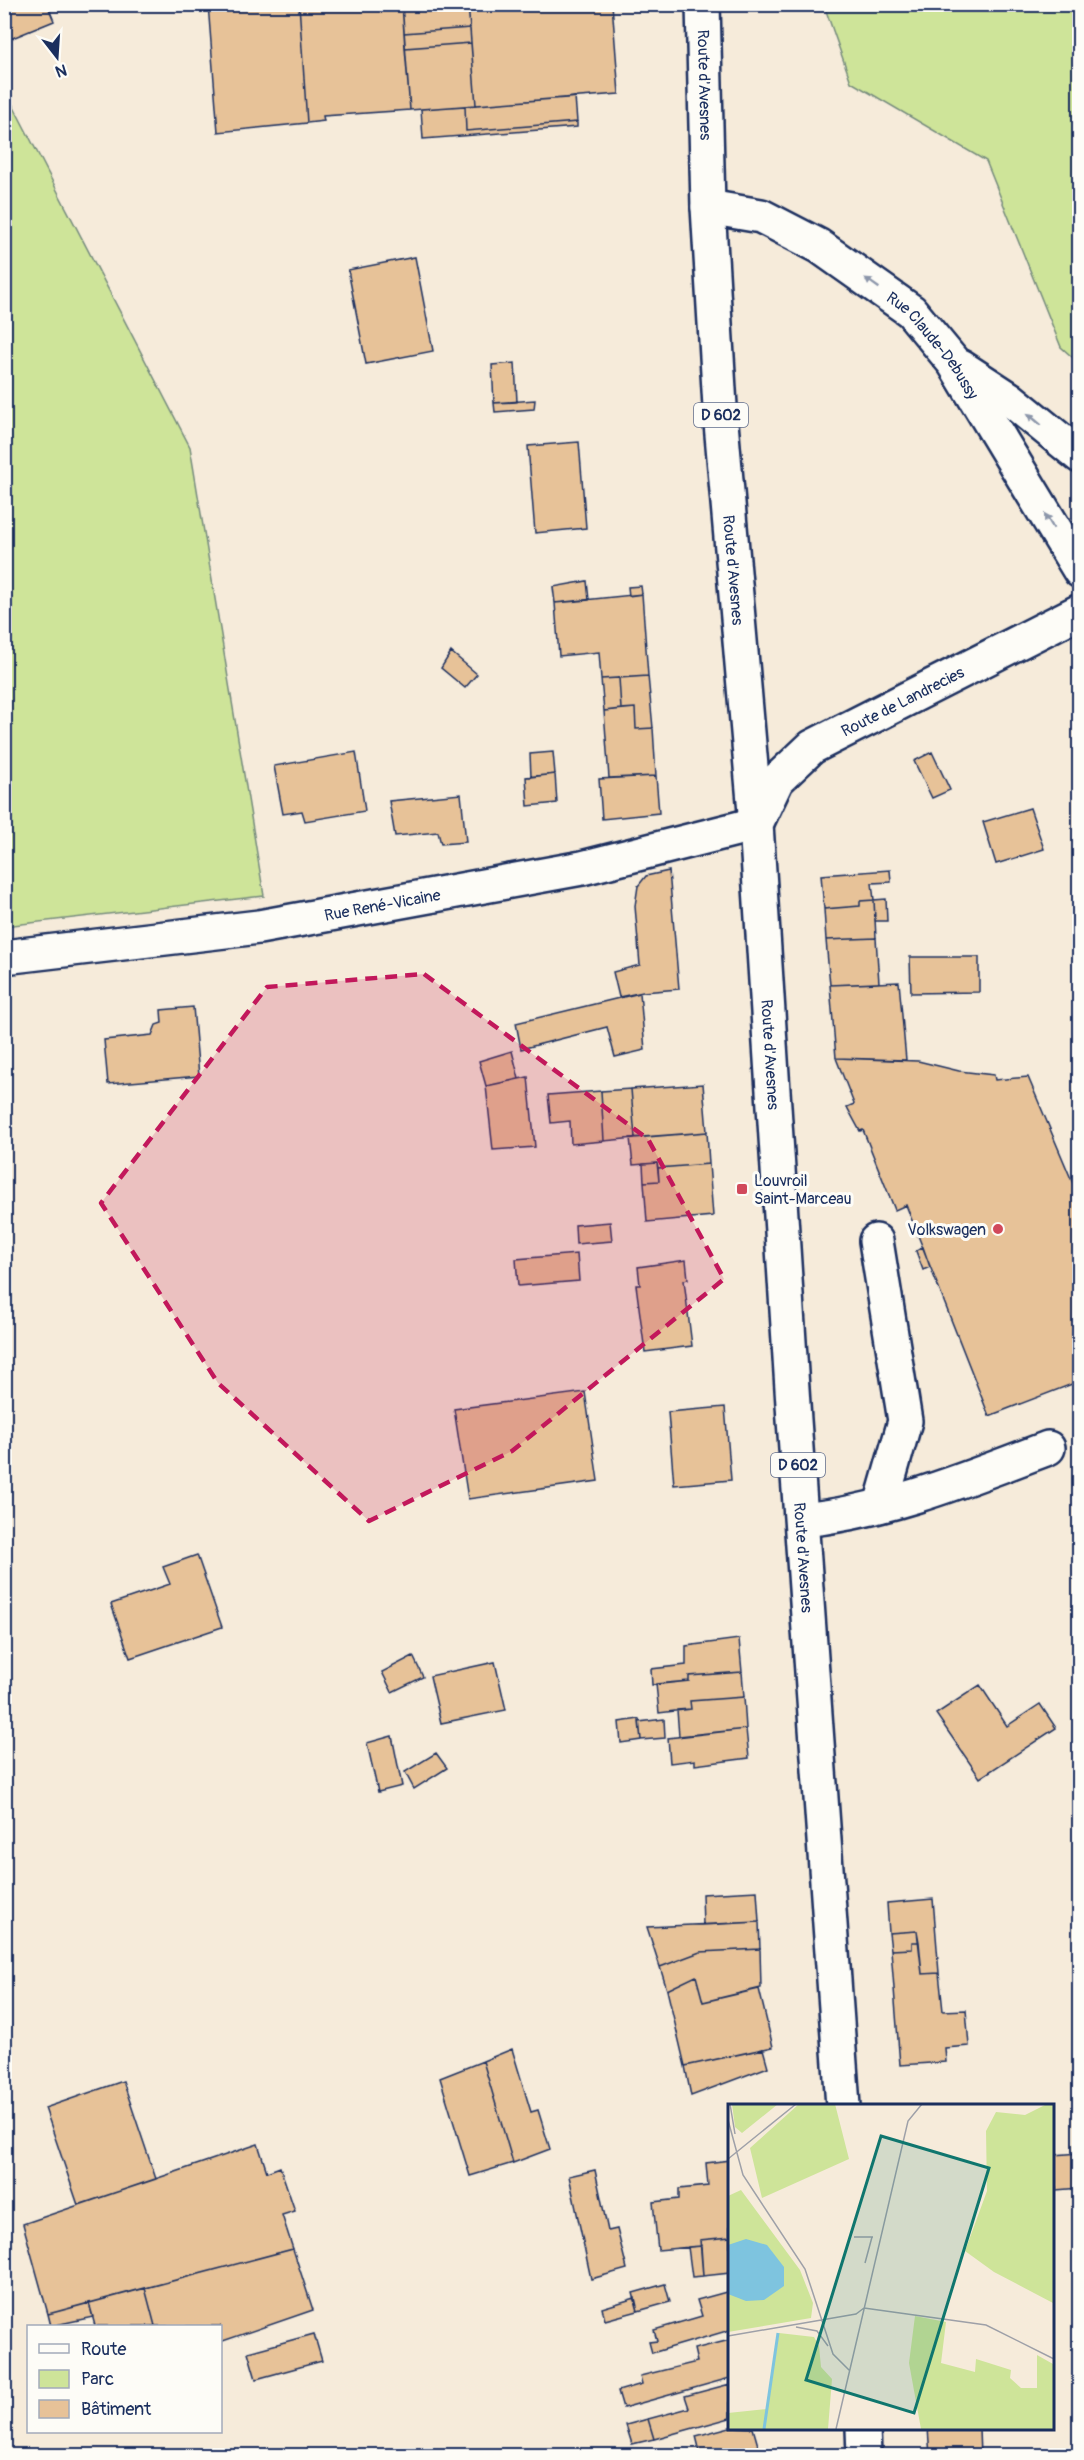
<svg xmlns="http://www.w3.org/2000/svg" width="1084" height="2460" font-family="Pangolin,sans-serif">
  <rect width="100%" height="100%" fill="#f6ebda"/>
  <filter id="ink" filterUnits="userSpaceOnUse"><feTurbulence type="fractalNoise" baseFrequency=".0167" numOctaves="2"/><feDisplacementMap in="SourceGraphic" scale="12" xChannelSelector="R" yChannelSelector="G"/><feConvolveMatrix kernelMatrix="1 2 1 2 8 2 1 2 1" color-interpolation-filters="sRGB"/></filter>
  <g filter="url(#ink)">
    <path fill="#cee499" stroke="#748a7c" stroke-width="1.5" d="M824,5H1079V363L1061,347L986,161L851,82Z
      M5,90L190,447L264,896L5,926Z"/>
    <path fill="#e7c298" stroke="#1b2f5e" stroke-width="1.5" d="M10,4H47L54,21L10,39L4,25V6Z
      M208,4H299L307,123L218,132Z
      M299,4H402L410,110L323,116L324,121L307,123Z
      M402,4H468L470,28L404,33Z
      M468,4H612L619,94L476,105Z
      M470,28L471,43L405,48L404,33Z
      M471,43L476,105L410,110L405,48Z
      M575,97L577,122L466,131L465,106Z
      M465,106L466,131L577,122V127L423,139L421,109Z
      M415,257L433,351L366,364L348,270Z
      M515,363L517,402L494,403L492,365Z
      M535,400L534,409L495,412L494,403Z
      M579,442L586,528L535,533L528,446Z
      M587,581L589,600L555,603L553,587Z
      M641,586L642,594L629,596L628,587Z
      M642,594L648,676L601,679L599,652L559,656L555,603Z
      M451,652L477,674L465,688L441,668Z
      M648,676L653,728L636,729L635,708L621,709L619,678Z
      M619,678L621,709L604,711L601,679Z
      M635,708L636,729L653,728L656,776L609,778L604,711Z
      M356,752L365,811L305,821L302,811L283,814L274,766Z
      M553,752L555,774L531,777L530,754Z
      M932,752L950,790L932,798L914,761Z
      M555,774L557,803L528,806L526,777Z
      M656,776L659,813L602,819L599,779Z
      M461,794L466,842L441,844L438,832L395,836L389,801Z
      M1030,808L1044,849L996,864L983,822Z
      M890,870L891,882L872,883L874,900L860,901V906L824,909L821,875Z
      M669,871L679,989L643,992L619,997L613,972L640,965L635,906L638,886L646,876Z
      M886,899L887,921H875L874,900Z
      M874,900L876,938L826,940L824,909L860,906V901Z
      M876,938L879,983L830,985L826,940Z
      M910,957H979V992L911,993Z
      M899,982L906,1060L836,1058L830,985Z
      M640,993L645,1050L615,1057L607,1027L521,1049L516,1023Z
      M193,1007L199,1076L108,1084L104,1040L152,1035L156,1025L162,1023L161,1010Z
      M512,1051L519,1079L486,1086L479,1061Z
      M836,1058L918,1061L959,1071L994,1075L995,1080L1028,1077L1080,1200V1381L989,1416L906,1205L895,1210L863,1130L860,1131L847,1107L854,1104Z
      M528,1077L535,1147L493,1150L486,1086Z
      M703,1084L707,1132L635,1138L631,1089Z
      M631,1089L635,1138L604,1141L601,1091Z
      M601,1091L604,1141L571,1144L570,1121L551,1123L548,1095Z
      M707,1132L709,1164L658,1168L657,1163L633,1165L630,1138Z
      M657,1163L659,1181L644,1182L643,1164Z
      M709,1164L713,1216L647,1222L644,1182L659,1181L658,1168Z
      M610,1222L612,1241L576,1244L575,1225Z
      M923,1247L930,1267L923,1270L916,1251Z
      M577,1254L579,1281L518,1286L516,1259Z
      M686,1260L688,1279L684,1280L692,1346L645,1352L636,1285H640L638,1267Z
      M585,1392L598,1481L468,1499L454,1409Z
      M725,1407L731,1480L674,1485L668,1412Z
      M197,1555L222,1627L130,1658L111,1604L170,1584L163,1567Z
      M739,1639L742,1672L689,1676V1681L652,1685L651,1669L686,1665V1646Z
      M413,1656L423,1677L392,1692L382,1672Z
      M495,1662L506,1710L441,1723L430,1676Z
      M742,1672L744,1697L690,1701L691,1709L659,1713L656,1684L689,1681V1676Z
      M980,1685L1007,1726L1040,1704L1056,1728L980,1778L936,1714Z
      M744,1697L746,1729L679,1736L677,1710L691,1709L690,1701Z
      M639,1719L641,1740L621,1743L619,1722Z
      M664,1719L665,1738L641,1740L639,1722Z
      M746,1729L749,1758L695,1765V1760L670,1763L668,1738Z
      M392,1736L402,1786L378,1792L367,1743Z
      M436,1753L447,1768L414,1789L405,1772Z
      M757,1891L759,1922L703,1925L702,1894Z
      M933,1899L939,1973L922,1974L917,1931L889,1933L887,1903Z
      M759,1922L760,1949L700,1952L660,1967L647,1927Z
      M917,1931L919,1942H912V1949L891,1950L889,1933Z
      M912,1942H919L922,1974L939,1973L943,2011L966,2010L969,2046L945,2048L946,2062L900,2065L891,1950L912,1949Z
      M760,1949L761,1988L703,2002L696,1976L667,1990L660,1967L700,1952Z
      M696,1976L703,2002L759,1989L773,2047L685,2066L667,1990Z
      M512,2049L531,2112L538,2110L550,2149L513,2163L483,2061Z
      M763,2049L768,2067L691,2096L685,2066Z
      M483,2061L513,2163L470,2176L440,2078Z
      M123,2081L156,2179L78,2205L45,2108Z
      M258,2144L267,2172L280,2167L295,2211L282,2215L293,2249L48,2314L23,2224Z
      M1080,2153V2188L1056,2190L1054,2155Z
      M730,2160V2237L700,2240L701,2246L658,2250L653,2202L679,2199V2189L708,2186L706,2163Z
      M595,2170L608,2231L617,2229L627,2269L591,2279L569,2176Z
      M730,2237V2273L703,2276L700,2240Z
      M701,2246L703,2276L692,2277L688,2247Z
      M293,2249L313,2310L220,2342V2326H155L145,2288Z
      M665,2284L670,2302L638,2311L633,2293Z
      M145,2288L155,2326H95L89,2303Z
      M730,2291V2330L652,2353L649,2342L657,2341L654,2330L702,2316L697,2300Z
      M635,2298L638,2311L605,2320L602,2308Z
      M89,2303L93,2317L51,2326L48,2314Z
      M314,2334L322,2361L256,2379L248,2352Z
      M730,2340V2378L623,2408L618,2391L642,2384L640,2376L697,2362L694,2349Z
      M730,2384V2418L654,2439L648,2419L689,2408L685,2396Z
      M648,2419L654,2439L632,2444L626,2425Z
      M730,2427L753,2428L761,2456H701L696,2436Z
      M928,2428H979L980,2456H930Z"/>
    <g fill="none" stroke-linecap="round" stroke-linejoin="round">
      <g stroke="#1b2f5e" stroke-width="38">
        <g id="minor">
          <path id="s1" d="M4,957L259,927L582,868L756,824"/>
          <path d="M876,1241L905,1421L881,1505"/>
          <path d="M802,1520C886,1512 969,1478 1048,1448"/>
        </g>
      </g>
      <g stroke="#1b2f5e" stroke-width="38">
        <g id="major">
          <path id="s2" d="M703,4L708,207L721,423L756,824L794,1420L843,2106"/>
          <path id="s3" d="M708,207L761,216L819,246L911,311L954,363L1080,571"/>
          <path d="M961,367L1010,399L1080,456"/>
          <path id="s4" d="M757,822L777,780L812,747L1080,611"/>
          <path d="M863,2428L864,2456"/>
        </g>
      </g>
      <use href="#minor" stroke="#fdfcf7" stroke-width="33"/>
      <use href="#major" stroke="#fdfcf7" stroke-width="33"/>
    </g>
    <defs><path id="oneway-solid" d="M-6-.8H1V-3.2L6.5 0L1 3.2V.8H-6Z" transform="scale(1.5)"/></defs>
    <g fill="#8c96aa">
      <use href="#oneway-solid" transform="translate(872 283) rotate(-145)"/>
      <use href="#oneway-solid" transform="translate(1034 419) rotate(-140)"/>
      <use href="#oneway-solid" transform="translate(1049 521) rotate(-121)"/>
    </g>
  </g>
  <path fill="#c2185b" fill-opacity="0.2" stroke="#c2185b" stroke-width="4.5" stroke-dasharray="12 8" stroke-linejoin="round" d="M424,974L648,1139L724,1279L512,1451L369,1521L218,1383L101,1203L267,987Z"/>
  <g fill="#d1495b" stroke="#fdfcf7" stroke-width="2">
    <rect x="736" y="1183" width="12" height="12" rx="3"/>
    <circle cx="998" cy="1229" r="6"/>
  </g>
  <g text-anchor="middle" stroke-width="6" stroke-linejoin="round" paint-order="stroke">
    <g fill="#fdfcf7" stroke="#5f6c8c" stroke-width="1.5">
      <rect x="694" y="403" width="54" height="24" rx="4.5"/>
      <rect x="771" y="1453" width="54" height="24" rx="4.5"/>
    </g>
    <g font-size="15" font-weight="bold" fill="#1b2f5e">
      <text x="721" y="420">D 602</text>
      <text x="798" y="1470">D 602</text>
    </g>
    <g font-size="16" fill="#1b2f5e" stroke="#fdfcf7">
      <text dy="6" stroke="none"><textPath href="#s2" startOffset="81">Route d'Avesnes</textPath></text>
      <text dy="6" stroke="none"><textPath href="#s3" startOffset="272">Rue Claude-Debussy</textPath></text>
      <text dy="6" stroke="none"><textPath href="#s2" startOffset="567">Route d'Avesnes</textPath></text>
      <text dy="6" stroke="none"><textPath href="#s4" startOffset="196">Route de Landrecies</textPath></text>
      <text dy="6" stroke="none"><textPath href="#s1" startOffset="382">Rue René-Vicaine</textPath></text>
      <text dy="6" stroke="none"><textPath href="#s2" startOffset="1053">Route d'Avesnes</textPath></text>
      <text dy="6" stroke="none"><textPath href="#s2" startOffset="1557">Route d'Avesnes</textPath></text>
    </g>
    <g font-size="16" fill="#1b2f5e" stroke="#fdfcf7" text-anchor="start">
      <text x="754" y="1186">Louvroil<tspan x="754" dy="18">Saint-Marceau</tspan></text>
      <text x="986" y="1235" text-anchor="end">Volkswagen</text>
    </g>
  </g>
  <g transform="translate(728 2104)">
    <rect width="326" height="326" fill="#f6ebda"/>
    <path d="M4,0H50L14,29L7,23ZM71,0H107L121,55L34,94L22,44ZM319,0H326L325,199L266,168L237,147L259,87L258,27L268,8L297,11ZM13,86L72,166L85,199L83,214L0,228V92ZM187,212L218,218L213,259L247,268L248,255L283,266L282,274L293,284H309V251L325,260V325H193L181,259ZM51,229L86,233L91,242L93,263L104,275L100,325H0V309L39,305Z" fill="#cee499"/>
    <path d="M18,135L39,141L56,163V182L36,196L18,197L0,190V141Z" fill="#7ec4df"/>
    <path fill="none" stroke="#7ec4df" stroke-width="3" d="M36,325L50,229"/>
    <path fill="none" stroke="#9ea0a8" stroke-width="1.5" d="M2,0L7,30M0,16L15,71L77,165L105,250L122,267M0,55L68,0M126,133H145M137,159L144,133M136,204L258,221L326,255M68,223L89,227L100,242M0,232L128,210L136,204M108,325L180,17L194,0"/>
    <path fill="#0f766e" fill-opacity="0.15" stroke="#0f766e" stroke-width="3" d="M153,32L261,64L186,309L78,276Z"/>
    <rect width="326" height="326" fill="none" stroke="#1b2f5e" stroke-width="3"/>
  </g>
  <rect width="1084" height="2460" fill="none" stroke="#fdfcf7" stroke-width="24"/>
  <rect x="12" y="12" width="1060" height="2436" fill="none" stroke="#1b2f5e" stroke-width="2" filter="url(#ink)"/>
  <rect x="27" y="2325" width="195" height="108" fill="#fdfcf7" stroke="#a3aaba" stroke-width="1.5"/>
  <rect x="39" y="2344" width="30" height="9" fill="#fdfcf7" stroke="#a3aaba" stroke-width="1.5"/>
  <text x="81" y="2355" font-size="18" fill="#1b2f5e">Route</text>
  <rect x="39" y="2370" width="30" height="18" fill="#cee499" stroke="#a3aaba" stroke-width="1.5"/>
  <text x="81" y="2385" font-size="18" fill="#1b2f5e">Parc</text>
  <rect x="39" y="2400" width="30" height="18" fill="#e7c298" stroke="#a3aaba" stroke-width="1.5"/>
  <text x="81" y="2415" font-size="18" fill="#1b2f5e">Bâtiment</text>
  <g transform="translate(57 57) rotate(163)" stroke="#fdfcf7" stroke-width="4.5" paint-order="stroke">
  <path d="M0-4.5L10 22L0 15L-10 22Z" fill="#1b2f5e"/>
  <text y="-9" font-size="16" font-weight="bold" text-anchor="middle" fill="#1b2f5e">N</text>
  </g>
</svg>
